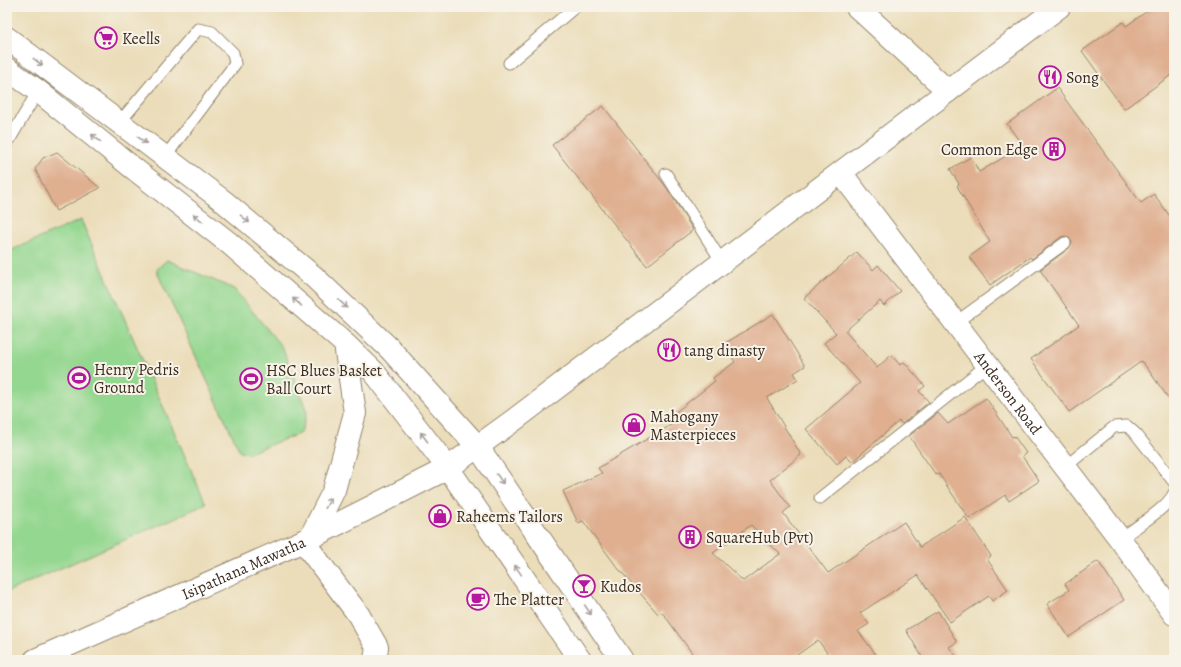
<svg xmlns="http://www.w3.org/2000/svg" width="1181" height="667" font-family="Alegreya,serif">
  <rect width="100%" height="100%" fill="#f7f3e8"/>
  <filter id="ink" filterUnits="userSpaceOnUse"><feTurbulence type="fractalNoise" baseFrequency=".025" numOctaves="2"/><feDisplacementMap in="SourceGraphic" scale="8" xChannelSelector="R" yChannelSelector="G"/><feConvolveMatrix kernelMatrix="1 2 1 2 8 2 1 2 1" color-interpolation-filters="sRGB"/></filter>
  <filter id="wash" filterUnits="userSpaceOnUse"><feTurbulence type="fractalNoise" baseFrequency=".012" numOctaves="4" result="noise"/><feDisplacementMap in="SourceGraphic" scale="16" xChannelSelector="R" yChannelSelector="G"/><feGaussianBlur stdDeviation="0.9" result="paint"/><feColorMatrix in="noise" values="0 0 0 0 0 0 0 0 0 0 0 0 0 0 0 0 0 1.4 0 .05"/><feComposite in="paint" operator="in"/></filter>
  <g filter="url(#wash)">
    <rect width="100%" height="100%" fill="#ebddb9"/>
    <path fill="#94d790" stroke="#688057" d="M81,220L206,504L7,592V252Z
      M167,260L234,289L282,347L307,412L301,433L249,453L240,452L156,270Z"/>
    <g id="blocks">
      <path fill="#dfaf90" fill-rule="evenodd" d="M1153,7H1174V73L1124,109L1082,51L1123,22L1126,26Z
        M1057,88L1141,203L1154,194L1174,222V406L1142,361L1069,412L1031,359L1079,325L1040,270L1069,248L1072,242L1068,237L1065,236L1061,237L1032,259L1030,257L990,285L969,257L990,242L957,186L959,184L950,169L971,157L979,172L1023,146L1007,124Z
        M603,106L667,188L693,230L647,266L552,145Z
        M57,152L100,188L56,211L35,169L43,158Z
        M857,252L873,270L878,265L900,291L884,306L880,301L845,331L877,368L891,355L900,365L904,362L925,386L919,391L929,402L902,424L899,421L852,462L846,456L837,464L806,429L860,383L824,343L836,333L804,298Z
        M773,314L805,366L794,373L798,379L767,398L801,455L770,480L790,507L783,513L828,573L904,522L920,547L965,517L991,556L987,559L1008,590L992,601L989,596L950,622L918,575L860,613L869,624L858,631L880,660H832L818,640L790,660H697L662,612L659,615L617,567L583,521L578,523L563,491L602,473L598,468L671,425L667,419L715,381L713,378L735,362L724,344ZM751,525L780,554L743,581L713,553Z
        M986,398L1012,437L1014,436L1026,453L1022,456L1039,481L1009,501L1005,495L969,519L939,474L936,475L909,436L938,413L948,424Z
        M1098,561L1124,600L1069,637L1047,604L1069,590L1065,584Z
        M938,611L957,642L949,647L959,660H924L906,630Z"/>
    </g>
  </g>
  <g filter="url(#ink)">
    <use href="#blocks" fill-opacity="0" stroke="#93846c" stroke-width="1"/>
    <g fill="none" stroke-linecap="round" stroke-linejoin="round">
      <g stroke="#93846c" stroke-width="13">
        <path id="service" d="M509,63L575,7
          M119,123L198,29L212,32L233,53L235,64L165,157
          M7,144L38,91
          M666,174L722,262
          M955,323L1065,243
          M1065,467L1114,427L1127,426L1136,434L1174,482
          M820,498L987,365
          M1120,539C1134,528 1167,509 1174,493"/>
      </g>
      <g stroke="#93846c" stroke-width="24">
        <g id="minor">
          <path d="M857,7L948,91"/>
          <path id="s1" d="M841,173L1120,539L1174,614"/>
          <path d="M303,541L358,614L377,647L375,660"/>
        </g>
      </g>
      <g stroke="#93846c" stroke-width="24">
        <g id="secondary">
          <path id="s2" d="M35,660L310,538L448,468L514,420L1059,7"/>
        </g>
      </g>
      <g stroke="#93846c" stroke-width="24">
        <path id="trunk" d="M7,38L222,200L314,277L389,348L478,447L622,660
          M7,69L38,91L133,168L229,243L345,344L374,372L448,468L580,660
          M310,538L334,490L355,413L345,344"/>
      </g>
      <use href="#service" stroke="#fff" stroke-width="11"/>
      <use href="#minor" stroke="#fff" stroke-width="22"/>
      <use href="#secondary" stroke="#fff" stroke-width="22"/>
      <use href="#trunk" stroke="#fff" stroke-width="22"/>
    </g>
    <defs><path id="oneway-shaft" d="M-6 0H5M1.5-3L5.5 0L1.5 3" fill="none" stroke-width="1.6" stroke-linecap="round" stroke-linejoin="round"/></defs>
    <g stroke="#a79f9a">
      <use href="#oneway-shaft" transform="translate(38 62) rotate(37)"/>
      <use href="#oneway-shaft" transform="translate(96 138) rotate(-141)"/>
      <use href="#oneway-shaft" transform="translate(142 140) rotate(37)"/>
      <use href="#oneway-shaft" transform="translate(198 218) rotate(-142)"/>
      <use href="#oneway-shaft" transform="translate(245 219) rotate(40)"/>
      <use href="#oneway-shaft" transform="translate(297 302) rotate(-139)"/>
      <use href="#oneway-shaft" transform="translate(343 304) rotate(44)"/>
      <use href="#oneway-shaft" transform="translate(424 437) rotate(-127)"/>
      <use href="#oneway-shaft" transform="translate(500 479) rotate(56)"/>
      <use href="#oneway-shaft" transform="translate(328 503) rotate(-63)"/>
      <use href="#oneway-shaft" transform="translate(518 570) rotate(-125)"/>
      <use href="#oneway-shaft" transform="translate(588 610) rotate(56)"/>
    </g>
  </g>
  <defs>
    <g id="supermarket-ring" transform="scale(1.15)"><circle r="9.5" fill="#f7f3e8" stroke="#b5179e" stroke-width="1.5"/><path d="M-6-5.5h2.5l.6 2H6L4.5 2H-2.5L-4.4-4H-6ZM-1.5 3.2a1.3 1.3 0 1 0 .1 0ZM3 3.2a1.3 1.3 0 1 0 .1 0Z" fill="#b5179e"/></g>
    <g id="restaurant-ring" transform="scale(1.15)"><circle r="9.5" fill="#f7f3e8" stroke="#b5179e" stroke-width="1.5"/><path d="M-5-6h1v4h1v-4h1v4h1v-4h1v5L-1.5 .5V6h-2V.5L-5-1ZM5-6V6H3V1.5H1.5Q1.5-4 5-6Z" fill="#b5179e"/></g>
    <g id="building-ring" transform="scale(1.15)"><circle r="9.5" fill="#f7f3e8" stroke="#b5179e" stroke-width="1.5"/><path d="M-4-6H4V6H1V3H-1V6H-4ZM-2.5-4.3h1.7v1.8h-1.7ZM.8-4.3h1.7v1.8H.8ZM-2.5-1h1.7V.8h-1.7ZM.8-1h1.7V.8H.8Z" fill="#b5179e"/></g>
    <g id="stadium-ring" transform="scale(1.15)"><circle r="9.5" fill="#f7f3e8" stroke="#b5179e" stroke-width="1.5"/><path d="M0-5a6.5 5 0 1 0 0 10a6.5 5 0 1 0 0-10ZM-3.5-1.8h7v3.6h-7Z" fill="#b5179e"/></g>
    <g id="shop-ring" transform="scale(1.15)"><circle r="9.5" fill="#f7f3e8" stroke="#b5179e" stroke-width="1.5"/><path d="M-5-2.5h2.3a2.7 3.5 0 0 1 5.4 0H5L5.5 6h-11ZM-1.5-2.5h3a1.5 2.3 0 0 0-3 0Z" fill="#b5179e"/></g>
    <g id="bar-ring" transform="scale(1.15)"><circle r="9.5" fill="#f7f3e8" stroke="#b5179e" stroke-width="1.5"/><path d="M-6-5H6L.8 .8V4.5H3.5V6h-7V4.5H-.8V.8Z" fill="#b5179e"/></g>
    <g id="cafe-ring" transform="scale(1.15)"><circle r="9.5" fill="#f7f3e8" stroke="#b5179e" stroke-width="1.5"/><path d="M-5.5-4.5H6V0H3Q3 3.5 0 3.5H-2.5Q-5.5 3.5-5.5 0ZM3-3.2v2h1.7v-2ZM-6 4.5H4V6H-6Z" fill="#b5179e"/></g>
  </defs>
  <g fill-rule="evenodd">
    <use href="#supermarket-ring" x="106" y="38"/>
    <use href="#restaurant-ring" x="1050" y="77"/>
    <use href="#building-ring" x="1054" y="149"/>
    <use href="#restaurant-ring" x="669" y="350"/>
    <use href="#stadium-ring" x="79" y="378"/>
    <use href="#stadium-ring" x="251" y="379"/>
    <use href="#shop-ring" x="634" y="425"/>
    <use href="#shop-ring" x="440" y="516"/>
    <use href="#building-ring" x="690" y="537"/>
    <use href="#bar-ring" x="584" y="586"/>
    <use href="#cafe-ring" x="478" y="599"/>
  </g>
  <g text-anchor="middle" stroke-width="4" stroke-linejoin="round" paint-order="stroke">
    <g font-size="16" fill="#3b2a1e" stroke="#f7f3e8" text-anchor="start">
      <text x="122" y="44">Keells</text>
      <text x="1066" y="83">Song</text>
      <text x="1038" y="155" text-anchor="end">Common Edge</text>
      <text x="684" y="356">tang dinasty</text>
      <text x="94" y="375">Henry Pedris<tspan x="94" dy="18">Ground</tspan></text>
      <text x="266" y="376">HSC Blues Basket<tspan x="266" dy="18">Ball Court</tspan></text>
      <text x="650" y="422">Mahogany<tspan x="650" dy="18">Masterpieces</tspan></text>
      <text x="456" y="522">Raheems Tailors</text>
      <text x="706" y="543">SquareHub (Pvt)</text>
      <text x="600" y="592">Kudos</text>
      <text x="494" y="605">The Platter</text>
    </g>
    <g font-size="16" fill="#3b2a1e" stroke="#f7f3e8">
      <text dy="6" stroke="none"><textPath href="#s1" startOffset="276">Anderson Road</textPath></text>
      <text dy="6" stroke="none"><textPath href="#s2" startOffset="228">Isipathana Mawatha</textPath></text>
    </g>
  </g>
  <rect width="1181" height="667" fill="none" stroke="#f7f3e8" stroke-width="24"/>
</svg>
